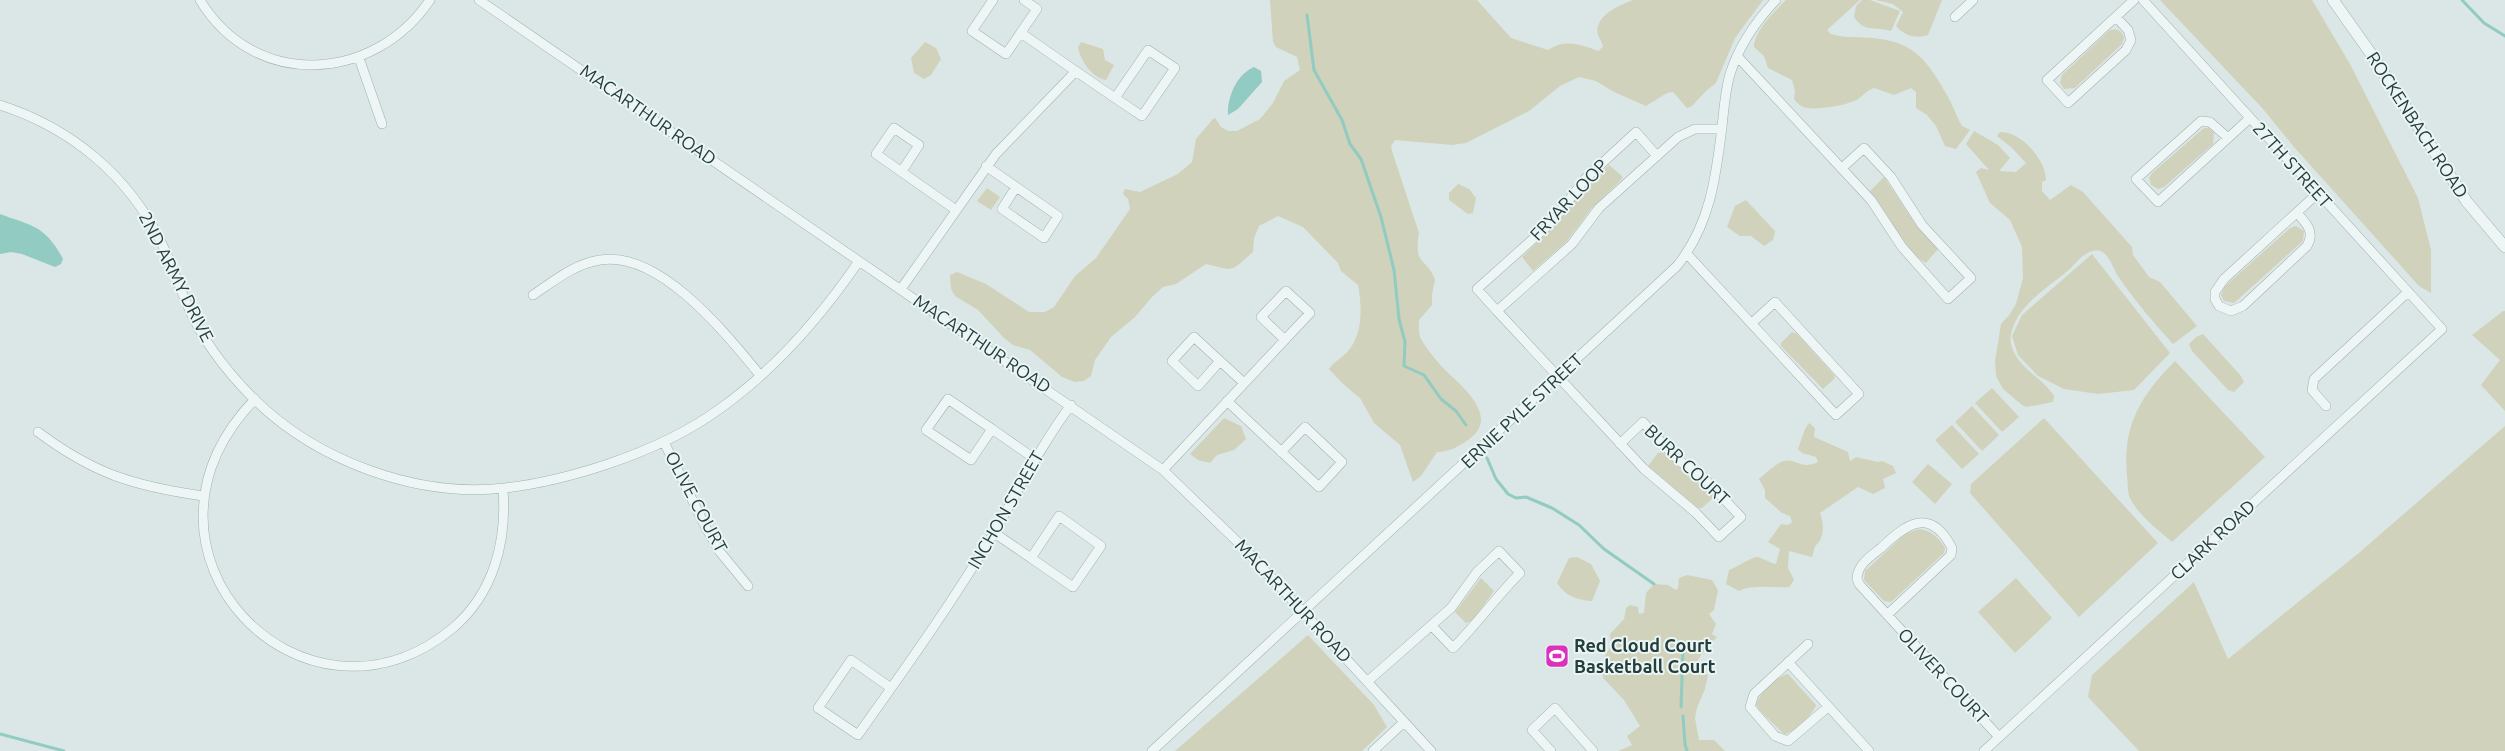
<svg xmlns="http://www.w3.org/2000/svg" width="2505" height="751" font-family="Ubuntu,sans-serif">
  <rect width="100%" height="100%" fill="#dbe7e6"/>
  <path fill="#d0d2bb" d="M1270,0H1477L1511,38L1548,50C1566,38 1581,45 1599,51L1603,46C1602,42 1599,38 1598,35C1593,16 1620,5 1633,0H1763L1735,38L1716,83L1707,90L1692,106L1687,108L1673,92L1667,93L1646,106L1614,92L1596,81L1579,77L1560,86L1529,111L1466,143L1452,145L1395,140L1391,146L1392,151L1419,233C1413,267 1428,258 1435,280L1432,294V305L1419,320C1419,326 1418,334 1421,339C1427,350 1437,361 1445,370C1463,387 1501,418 1468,440C1458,447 1449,452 1437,452L1421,476L1413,482L1400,445L1374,423L1360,398L1343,384L1329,369C1335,360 1344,357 1349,350C1363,333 1362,306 1358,285L1341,271L1338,263L1303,227L1278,216L1259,226L1254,238L1253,252C1230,271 1238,272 1206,264L1176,284L1163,287L1152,297L1135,317L1111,337L1095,360L1091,376L1084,381L1075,382L1062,377L1030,350L1013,345L1004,338L978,310L955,296L951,289L950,275L957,272L986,284L1029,312H1045L1054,307L1075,276L1096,258L1130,209L1128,199L1123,194L1125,189L1140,192L1178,174L1192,162L1196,139L1213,119L1215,118L1221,127L1228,131H1237L1260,119L1273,103L1284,81L1300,70L1297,57L1276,47L1273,42Z
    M1786,0H1860L1827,30L1831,34C1837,35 1843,37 1849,37C1904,38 1920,46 1947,95C1953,105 1956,116 1962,126L1970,130L1956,149L1945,146L1936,126L1927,115L1916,108V92L1911,88L1894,95L1874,88C1866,91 1864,95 1858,99C1850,105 1816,110 1807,108C1801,107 1797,103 1794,99L1795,91L1792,80L1768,68L1764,56L1754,47C1754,31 1775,11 1786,0Z
    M1862,0H1870L1900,11L1891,31C1874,26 1865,33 1854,17L1856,6Z
    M1876,0H1942L1928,35C1915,39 1905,36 1896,26L1903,12L1893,4Z
    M2160,0H2312L2350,64L2418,198L2431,250V293L2419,286L2294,147L2263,109Z
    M2110,30C2117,28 2123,31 2124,38L2122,44L2075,88L2064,89L2060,83L2062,75Z
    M925,42L936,48L941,59L931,75L924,79L914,73L911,58Z
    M1081,42L1103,49L1105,60L1114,65L1106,80C1092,78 1080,60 1078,47Z
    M2204,128H2209L2214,133L2213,144L2164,187L2158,189L2151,185L2149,178L2152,173Z
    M1974,131L1998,145L2010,158L1999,171L2016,172L2026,163L2012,148L1997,136L2000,132C2021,131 2046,160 2046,180L2042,182V191L2050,200L2071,185L2083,192L2132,247L2133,255L2149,277L2160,282L2197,326L2173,344C2154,323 2134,300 2118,276C2113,268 2110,256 2101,251C2096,249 2091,251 2086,254C2079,258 2075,264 2070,269C2053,283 2031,297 2019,315C2014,323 2009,335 2011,344C2017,369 2042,376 2054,396L2053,402L2026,407L2022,405L2003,389L1996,376L1995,361L2001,324L2010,314L2016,304L2023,278L2022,247L2010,220L1990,203L1976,172L1981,168L1989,170L1966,144Z
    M1609,165L1622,176V179L1591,209L1567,241L1533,271L1522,257L1557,224L1578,194Z
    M1884,177L1916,225L1938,249L1926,263C1905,252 1887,210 1870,191Z
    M1458,184L1469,189L1476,198L1473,213L1468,214L1449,200V193Z
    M987,188L1000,197L991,210L977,201Z
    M1746,200L1775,231L1773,240L1764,246L1751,236H1740L1727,227L1735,206Z
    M2296,226L2304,231L2303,241L2234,303L2224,301L2221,295L2224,287L2290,228Z
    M2092,254L2170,353L2134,390L2098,394L2064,389L2038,376L2018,355L2012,336L2022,315Z
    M2503,311H2505V411L2481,385L2500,360L2472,335Z
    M1792,332L1797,334L1835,376L1834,379L1823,389L1781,346V343Z
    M2203,334L2241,376L2244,382L2234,392L2228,390L2192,351L2189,344L2196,337Z
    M2175,361L2265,457L2172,542C2157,529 2139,516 2130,498C2127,492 2128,482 2127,476C2122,426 2141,395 2175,361Z
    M1992,388L2019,417L2002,432L1975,403Z
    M1972,406L1999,435L1982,451L1955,422Z
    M1224,418L1241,426L1246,439L1234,450L1217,455L1210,463L1198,460L1190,454Z
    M2044,418L2158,543L2079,617L1970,493L1971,484Z
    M1809,423L1815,428L1814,437L1848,452L1850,461L1856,457L1878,462L1882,461L1893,466L1896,473L1883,479L1885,488L1873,494L1858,487L1820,513C1824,523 1825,539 1815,546L1812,557L1789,551L1788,568L1794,580L1789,587C1772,588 1754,584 1739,591L1726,584L1729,570C1735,568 1754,556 1757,557C1763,558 1770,563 1776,564L1780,549L1768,542L1781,524L1788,525L1792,522L1790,516L1782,513L1765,498V490L1759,479C1765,474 1773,466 1781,462C1795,456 1800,471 1818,462L1816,457L1802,453L1798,449L1805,429Z
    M1952,425L1979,454L1962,469L1935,440Z
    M2505,426V751H2139L2088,697L2092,675L2194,582L2228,659L2360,552Z
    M1662,452L1711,491L1714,497L1702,508H1698L1648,466L1658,453Z
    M1928,464L1952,484L1935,504L1912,482Z
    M1919,529C1931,530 1939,538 1945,548L1944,553L1891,602L1884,601L1864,580L1865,571L1905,534Z
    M1577,557L1591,564L1600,581L1592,601C1576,600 1566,596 1557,583L1569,558Z
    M1687,575L1712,580L1718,590L1714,610L1709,614L1716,624L1712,634L1717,637L1701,655L1694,667L1708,675L1705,689L1697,708L1695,718L1699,740H1714L1725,751H1618L1632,745L1627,736L1640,726L1624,700L1603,678L1602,669L1605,655L1611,646L1610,634L1624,619L1626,608L1630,605L1638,607L1639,614L1644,613L1646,593L1654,584L1668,585L1676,590L1678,588L1679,578Z
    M1481,578L1494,591L1473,620L1466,623L1455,612Z
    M2016,578L2052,618L2015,653L1978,612Z
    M1308,635L1374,705L1387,727L1362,751H1175Z
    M1788,674L1816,705C1813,714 1794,734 1784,734L1760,711L1756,704C1759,694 1778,675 1788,674Z"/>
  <path fill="#91cbc2" d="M1254,67L1261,71L1262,82L1238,109L1228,115C1227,97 1237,74 1254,67Z
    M0,214C32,226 45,225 63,259L61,264L55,267L22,254L11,252L0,254Z"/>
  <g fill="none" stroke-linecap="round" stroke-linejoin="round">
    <path stroke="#91cbc2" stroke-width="3" d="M2462,0L2484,23L2505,36
      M1307,15L1314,70L1342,120L1350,144L1361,159L1381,217L1394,270L1399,319L1405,342L1404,366L1424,375L1441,399L1456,411L1466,425
      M1487,458L1496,479L1508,494L1516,498L1526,497L1552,508L1579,525L1604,549L1654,584
      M1681,707L1683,648
      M1683,716L1685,744L1687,751
      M0,734L64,751"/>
    <g stroke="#a0b1b0" stroke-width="10">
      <path id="minor" d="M200,0C254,90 374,83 430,0
        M479,0L1163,470L1246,550L1431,751
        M993,0L972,31L1006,54L1037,9L1024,0
        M1955,17L1973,0
        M2116,17L2128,30L2131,40L2126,50L2068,103L2047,80L2134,0
        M1021,33C1061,61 1101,89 1142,116L1175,68L1148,50L1115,98
        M1737,56L1871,200L1902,247L1948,299L1971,278L1922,225L1891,177L1864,148L1842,168
        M359,58L382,124
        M0,105C71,128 128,175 161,242C171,262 178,284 187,304C202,340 227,372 254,399C317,461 417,498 505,488C540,484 575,475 608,464C646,451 685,434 718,410C775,370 820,318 859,261
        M2228,138L2210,122L2201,121L2136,179L2158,202L2250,118
        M986,166L1058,216L1044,238L1002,209L1016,187
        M902,171L919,145L894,128L876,154L956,210
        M2297,213C2307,224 2315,232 2307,246L2243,306L2231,311L2219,306L2215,299V292L2224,279L2318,193
        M1687,254L1836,415L1859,394L1775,302L1752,323
        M901,289L996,154L1076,71
        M533,295C554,281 574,264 600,260C660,250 726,334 760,375
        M1497,311L1477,289L1552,222L1585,179L1636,132L1657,156
        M1220,361L1198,386L1172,361L1194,337L1244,383
        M255,399C108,552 305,751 453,628C494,593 507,541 503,489
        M948,399L992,429L971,460L926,430Z
        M1227,401L1319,487L1342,462L1305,427L1281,452
        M2326,406L2312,390L2314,379L2408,292
        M992,429L1035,459
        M38,432C94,474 134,486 203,496
        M664,442L706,528L720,552L748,586
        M1620,444L1643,422L1678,460L1704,478L1741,517L1719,537L1696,513L1644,469L1497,311L1572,244L1599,208L1678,137L1695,129H1722
        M1163,470L1310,313L1286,291L1261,317L1285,340
        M1059,516L1101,546L1073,587L1031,558Z
        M993,532L1031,558
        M1887,615L1951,555L1952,548C1930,506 1906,524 1881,548C1871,556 1858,564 1857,578L1859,584L1999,737
        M1808,644L1754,694L1750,707L1775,736L1788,741L1828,707
        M1788,662L1869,751
        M1368,681L1451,608L1477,572L1499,551L1520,573C1496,597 1477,624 1453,648L1432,626
        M891,688L851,660L818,708L858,735C901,674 945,613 984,549C1014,501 1037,450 1071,405
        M1152,751L1677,266C1710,225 1716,177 1722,127C1724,109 1725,91 1730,74C1739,46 1756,21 1776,0
        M1373,751L1404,722
        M1551,751L1532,730L1555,708L1593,751
        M1984,751L2442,329L2143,0"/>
    </g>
    <g stroke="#a0b1b0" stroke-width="12">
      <path id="tertiary" d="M2333,0L2374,58L2467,202L2505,247"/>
    </g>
    <use href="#minor" stroke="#eef5f5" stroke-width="9"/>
    <use href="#tertiary" stroke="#eef5f5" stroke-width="11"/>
  </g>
  <defs>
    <g id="stadium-square" transform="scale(1.25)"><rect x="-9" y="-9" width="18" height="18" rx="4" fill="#db31bd" stroke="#eaf5f4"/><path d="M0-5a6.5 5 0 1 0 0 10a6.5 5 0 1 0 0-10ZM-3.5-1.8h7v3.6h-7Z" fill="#fff"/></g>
  </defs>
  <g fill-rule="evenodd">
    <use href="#stadium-square" x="1557" y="656"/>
  </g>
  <g text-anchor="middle" stroke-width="4" stroke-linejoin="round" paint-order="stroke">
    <g font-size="18" fill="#243e3d" stroke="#eaf5f4">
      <text transform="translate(648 115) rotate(35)" y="6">MACARTHUR ROAD</text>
      <text transform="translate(2417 125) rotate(57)" y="6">ROCKENBACH ROAD</text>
      <text transform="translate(2292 165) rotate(48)" y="6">27TH STREET</text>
      <text transform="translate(1569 200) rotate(-47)" y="6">FRYAR LOOP</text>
      <text transform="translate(176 277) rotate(63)" y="6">2ND ARMY DRIVE</text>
      <text transform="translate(982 344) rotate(34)" y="6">MACARTHUR ROAD</text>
      <text transform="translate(1522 411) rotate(-43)" y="6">ERNIE PYLE STREET</text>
      <text transform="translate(1687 465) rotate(43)" y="6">BURR COURT</text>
      <text transform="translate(696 502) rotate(62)" y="6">OLIVE COURT</text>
      <text transform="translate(1006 510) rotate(-60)" y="6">INCHON STREET</text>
      <text transform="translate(2213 540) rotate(-43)" y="6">CLARK ROAD</text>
      <text transform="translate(1293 601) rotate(47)" y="6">MACARTHUR ROAD</text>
      <text transform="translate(1943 676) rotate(47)" y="6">OLIVER COURT</text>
    </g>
    <g font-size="18" font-weight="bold" fill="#243e3d" stroke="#eaf5f4" text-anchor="start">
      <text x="1574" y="652">Red Cloud Court<tspan x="1574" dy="21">Basketball Court</tspan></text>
    </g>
  </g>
</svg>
